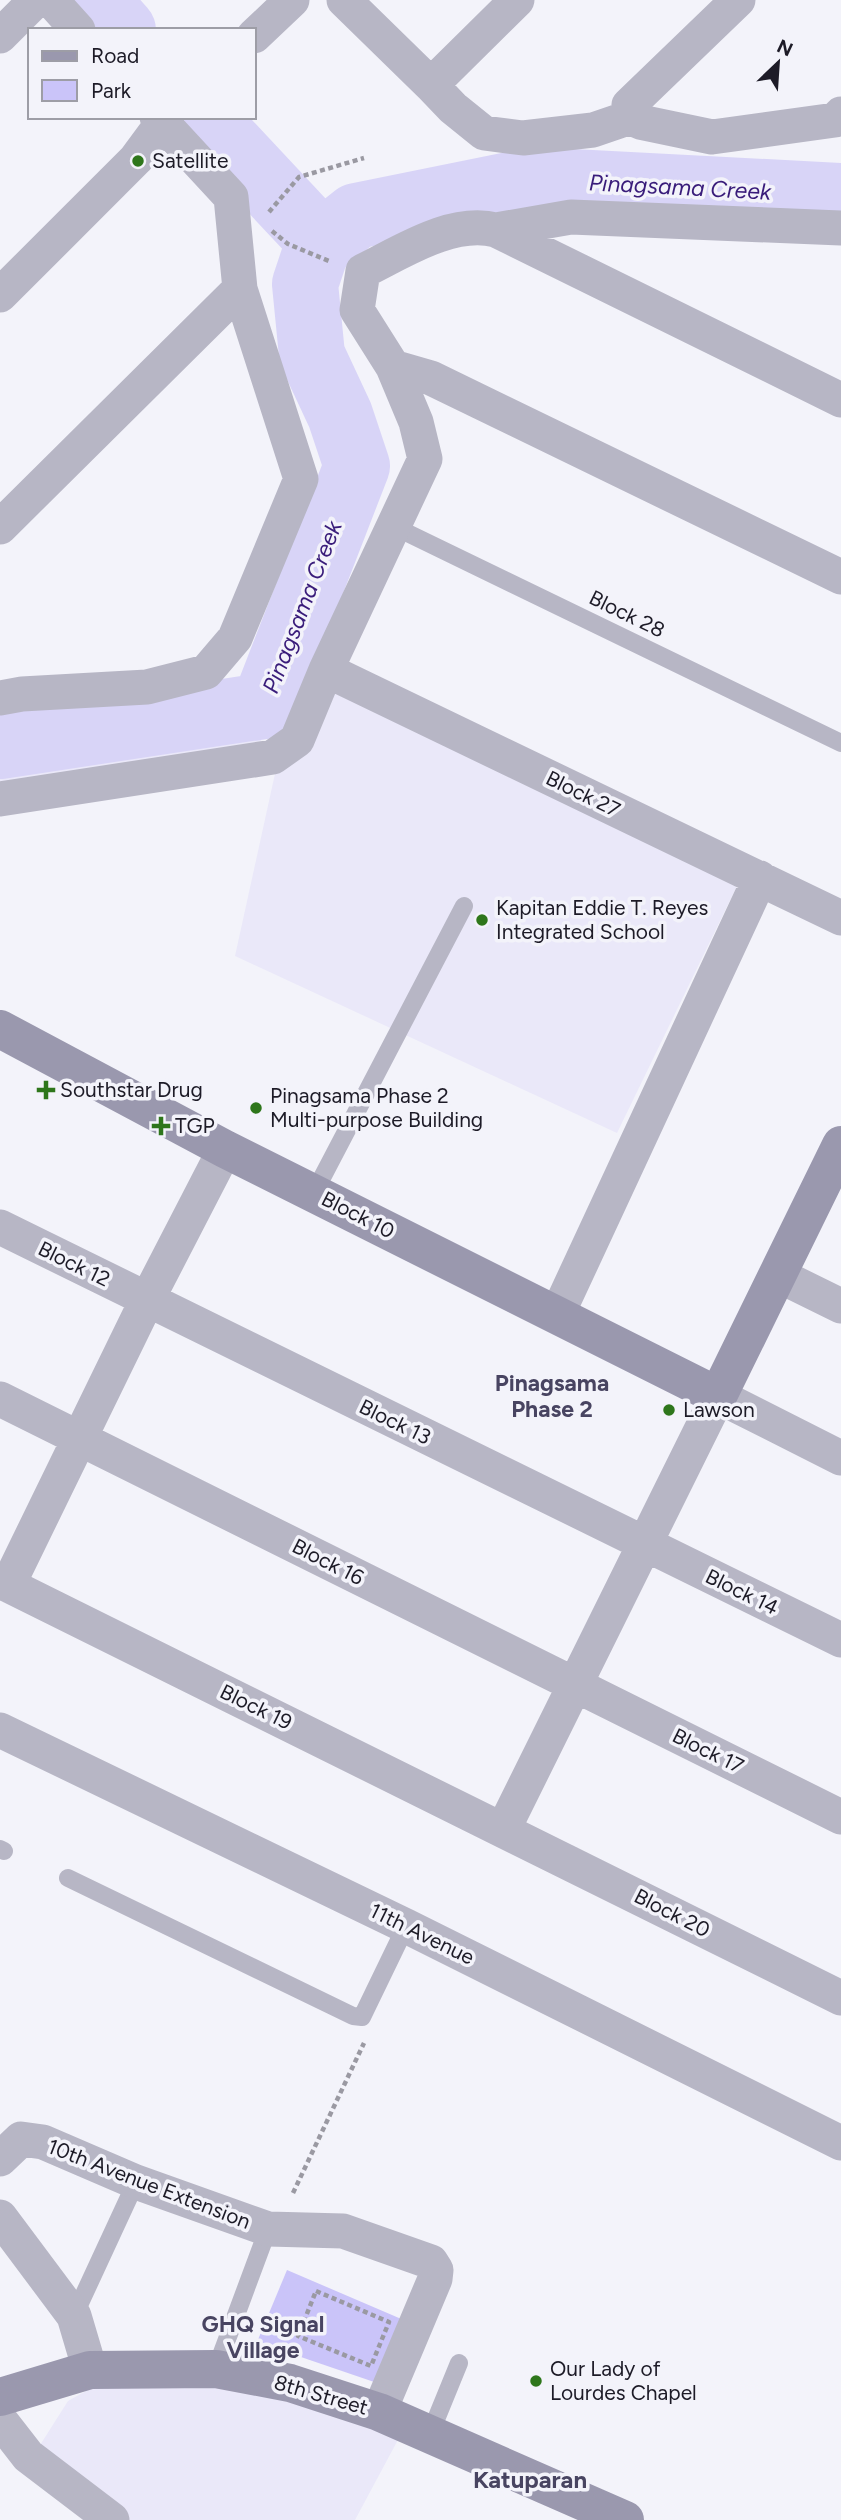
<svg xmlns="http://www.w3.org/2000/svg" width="841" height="2520" font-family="Figtree,sans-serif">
  <rect width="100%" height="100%" fill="#f3f3fa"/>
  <path fill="#eae8f9" d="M323,677L738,884L617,1133L235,956L278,760Z
    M259,721L262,752L0,788V764Z
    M192,2381L313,2401L400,2436L355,2520H125L35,2453L68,2401L102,2382Z"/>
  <path fill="#cac4f9" d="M287,2270L406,2321L380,2384L257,2342Z"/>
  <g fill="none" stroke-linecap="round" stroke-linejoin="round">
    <path stroke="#d8d4f7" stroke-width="66" d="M96,0L123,30
      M204,117L322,243
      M0,746L264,706L357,466L340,415L312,355L305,284L315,254L322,243L356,216L534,180L841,196"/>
    <path stroke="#9a99a2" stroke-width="4.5" stroke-dasharray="5 3.5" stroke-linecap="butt" d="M269,212L299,177L364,158
      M272,231L288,244L329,261
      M293,2193L364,2043
      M316,2291L389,2322L371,2366L298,2336Z"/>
    <path stroke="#b7b6c5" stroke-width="18" d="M393,526L841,743
      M314,1193L464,906
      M0,1849L4,1851
      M68,1878L353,2016L362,2017L406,1926
      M74,2316L136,2182
      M216,2369L268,2229
      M430,2434L459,2363"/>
    <path stroke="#b7b6c5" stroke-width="35" d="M51,0L78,30
      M344,0L431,85L517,0
      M738,0L629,105L631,117L640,122L712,137L835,120L841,114
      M0,36L36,0
      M254,36L292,0
      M431,85L453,108L484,133L523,138L593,130L631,117
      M496,230L571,217L841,228
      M0,295L136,159L167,117
      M841,400L496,230C451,219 402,252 363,271L357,310L393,367L431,378L841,577
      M0,527L240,289
      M326,670L841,918
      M0,698L22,694L147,687L206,672L235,638L301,479L240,289L231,197L157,117
      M0,799L273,757L297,740L326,670L425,459L416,422L393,367
      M0,1227L841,1640
      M778,1275L841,1306
      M557,1315L760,878
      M0,1399L841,1817
      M0,1581L841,1998
      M8,1585L147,1300L225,1149
      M0,1730L406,1926L841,2143
      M503,1830L718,1396L841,1458
      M0,2159L21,2139L43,2142L136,2182L268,2229L343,2231L431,2262L436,2270L435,2279L379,2412
      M0,2217L74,2316L90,2370
      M0,2420L28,2456L112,2520"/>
    <path stroke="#9a98ae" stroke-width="38" d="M0,1029L225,1149L718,1396L841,1145
      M0,2397L90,2370L216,2369L290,2383L379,2412L625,2520"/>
  </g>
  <g fill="#2e761b" stroke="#f3f3fa" stroke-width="2.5">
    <circle cx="138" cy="161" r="7"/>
    <circle cx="482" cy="920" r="7"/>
    <path d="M42.5 1079.5h7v7h7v7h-7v7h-7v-7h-7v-7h7z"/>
    <circle cx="256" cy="1108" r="7"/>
    <path d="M157.5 1115.5h7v7h7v7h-7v7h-7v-7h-7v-7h7z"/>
    <circle cx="669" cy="1410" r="7"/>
    <circle cx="536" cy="2381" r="7"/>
  </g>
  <g text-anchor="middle" stroke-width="7" stroke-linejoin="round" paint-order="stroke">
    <g font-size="21" fill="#1d1b27" stroke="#f3f3fa" text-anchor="start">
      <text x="152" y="168">Satellite</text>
      <text x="496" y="915">Kapitan Eddie T. Reyes<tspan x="496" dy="24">Integrated School</tspan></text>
      <text x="60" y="1097">Southstar Drug</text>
      <text x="270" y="1103">Pinagsama Phase 2<tspan x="270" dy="24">Multi-purpose Building</tspan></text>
      <text x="175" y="1133">TGP</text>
      <text x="683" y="1417">Lawson</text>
      <text x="550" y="2376">Our Lady of<tspan x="550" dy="24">Lourdes Chapel</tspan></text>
    </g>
    <g font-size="21" fill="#1d1b27" stroke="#f3f3fa">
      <text transform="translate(627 614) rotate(26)" y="7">Block 28</text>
      <text transform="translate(583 794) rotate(26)" y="7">Block 27</text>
      <text transform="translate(358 1215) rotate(27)" y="7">Block 10</text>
      <text transform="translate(74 1264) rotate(26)" y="7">Block 12</text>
      <text transform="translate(395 1422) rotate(26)" y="7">Block 13</text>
      <text transform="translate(328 1562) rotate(27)" y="7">Block 16</text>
      <text transform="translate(742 1592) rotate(26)" y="7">Block 14</text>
      <text transform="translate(256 1707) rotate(26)" y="7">Block 19</text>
      <text transform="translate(708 1751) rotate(26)" y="7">Block 17</text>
      <text transform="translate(672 1913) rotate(27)" y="7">Block 20</text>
      <text transform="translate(422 1934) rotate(26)" y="7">11th Avenue</text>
      <text transform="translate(149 2184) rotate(21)" y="7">10th Avenue Extension</text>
      <text transform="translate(321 2395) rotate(16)" y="7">8th Street</text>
    </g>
    <g font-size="23" font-style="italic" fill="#391c7a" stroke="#f3f3fa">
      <text transform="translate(680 187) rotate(3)" y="8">Pinagsama Creek</text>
      <text transform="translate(302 607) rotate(-69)" y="8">Pinagsama Creek</text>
    </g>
    <g font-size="23" font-weight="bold" fill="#484461" stroke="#f3f3fa">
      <text x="552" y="1391">Pinagsama<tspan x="552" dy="26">Phase 2</tspan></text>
      <text x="263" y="2332">GHQ Signal<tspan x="263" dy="26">Village</tspan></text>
    </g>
    <g font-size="24" font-weight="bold" fill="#484461" stroke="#f3f3fa">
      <text x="530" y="2488">Katuparan</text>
    </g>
  </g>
  <rect x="28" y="28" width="228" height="91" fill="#f3f3fa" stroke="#9d9da6" stroke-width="2"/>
  <rect x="42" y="51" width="35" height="10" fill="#9a98ae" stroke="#9d9da6" stroke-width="2"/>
  <text x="91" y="63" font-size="21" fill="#1d1b27">Road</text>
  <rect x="42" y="80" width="35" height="21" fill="#cac4f9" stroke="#9d9da6" stroke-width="2"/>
  <text x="91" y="98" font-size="21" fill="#1d1b27">Park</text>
  <g transform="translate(778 63) rotate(25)" stroke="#f3f3fa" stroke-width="5" paint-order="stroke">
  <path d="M0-5L12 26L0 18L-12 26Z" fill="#1d1b27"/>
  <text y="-10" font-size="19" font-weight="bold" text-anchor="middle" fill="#1d1b27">N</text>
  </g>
</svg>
